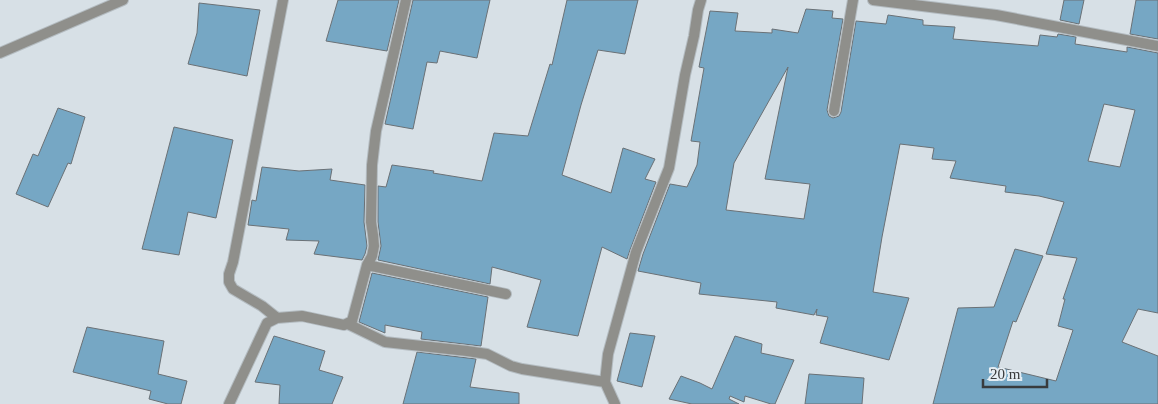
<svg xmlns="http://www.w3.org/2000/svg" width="1158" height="404" font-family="Georgia,serif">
  <rect width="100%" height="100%" fill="#d7e0e6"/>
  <path fill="#76a7c4" stroke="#6a7176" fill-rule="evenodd" d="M338,0H399L387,51L326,41Z
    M413,0H490L477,58L440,51L437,63L427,62L413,129L385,124Z
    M567,0H638L625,54L598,50L581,105L562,175L611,193L623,148L655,159L645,179L656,182L630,250L627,259L602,247L578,336L527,327L541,280L492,267L490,284L378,260L381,246L378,222V186L386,187L392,165L434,171L433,173L482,181L494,133L528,136L550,64L552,65Z
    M1064,0H1084L1079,24L1060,20Z
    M1136,0H1158V39L1130,34Z
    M199,3L260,10L247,76L188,64L197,33Z
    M806,9L833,11L832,18L843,19L827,110L829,116L833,118L839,116L841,112L856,21L886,24L888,15L923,20V25L955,27L953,39L1038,46L1040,35L1057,37L1058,34L1076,37L1075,44L1127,52V47L1158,53V313L1138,309L1122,342L1158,356V404H933L958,308L994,307L1015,249L1043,256L1016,322L1013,321L998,367L1056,381L1073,330L1058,326L1065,299H1063L1077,258L1046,254L1064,202L1039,196L1005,192L1006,186L950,178L956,161L932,159L934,148L900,144L882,237L873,292L909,298L889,360L820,343L828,317L816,315L817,309L814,315L776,308L777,302L699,294L701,283L638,271L643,254L670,184L687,187L697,165L700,142L691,141L704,68L699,67L710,11L738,13L735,31L772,33V29L798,33ZM788,67L765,179L810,184L804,219L726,210L734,163ZM1104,104L1135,110L1120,167L1088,161Z
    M58,108L85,117L71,164L68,163L48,207L16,194L33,154L38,156Z
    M174,127L233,140L216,218L188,212L179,255L142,249Z
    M262,167L299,171L332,169L330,180L365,185L364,222L367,246L365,254L362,260L314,254L319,241L286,240L289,229L248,225L252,200L256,201Z
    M372,273L488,297L481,346L421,339L422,332L385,325V333L359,322Z
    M87,327L164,341L158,374L187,381L181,404H168L149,399L151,391L73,372Z
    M630,333L655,336L642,387L617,381Z
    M274,336L325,351L319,370L343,377L332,404H279L280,385L255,382Z
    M735,336L762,344L761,353L794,360L775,404H771L745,396L744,402L730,396L729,399L739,404H692L669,399L681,376L700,383L712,389Z
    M417,352L476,359L470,387L519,393V404H403Z
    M809,374L864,378L862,404H805Z"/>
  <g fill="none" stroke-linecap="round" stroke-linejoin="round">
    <g stroke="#b4bcc1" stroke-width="12">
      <path id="street" d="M873,0L996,15L1158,46
        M0,53L123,0
        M834,111L853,0
        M367,265L506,294
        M277,318L262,306L233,289L229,282V274L233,262L283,0
        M348,324L385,342L467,351L487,354L511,366L522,369L605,382
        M229,404L267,323L277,318L302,316L344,325L352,321L367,265L372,256L374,246L373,235L371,222L372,165L376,131L406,0
        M615,404L605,382L608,354L636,252L669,168L685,75L694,36L698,10L701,0"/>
    </g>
    <use href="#street" stroke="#8f8f8b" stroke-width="10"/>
  </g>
  <path d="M983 379v8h64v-8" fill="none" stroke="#383b3d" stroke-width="2.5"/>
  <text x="990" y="379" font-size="15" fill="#383b3d" stroke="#e4edf3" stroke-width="4" paint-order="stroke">20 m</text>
</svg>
